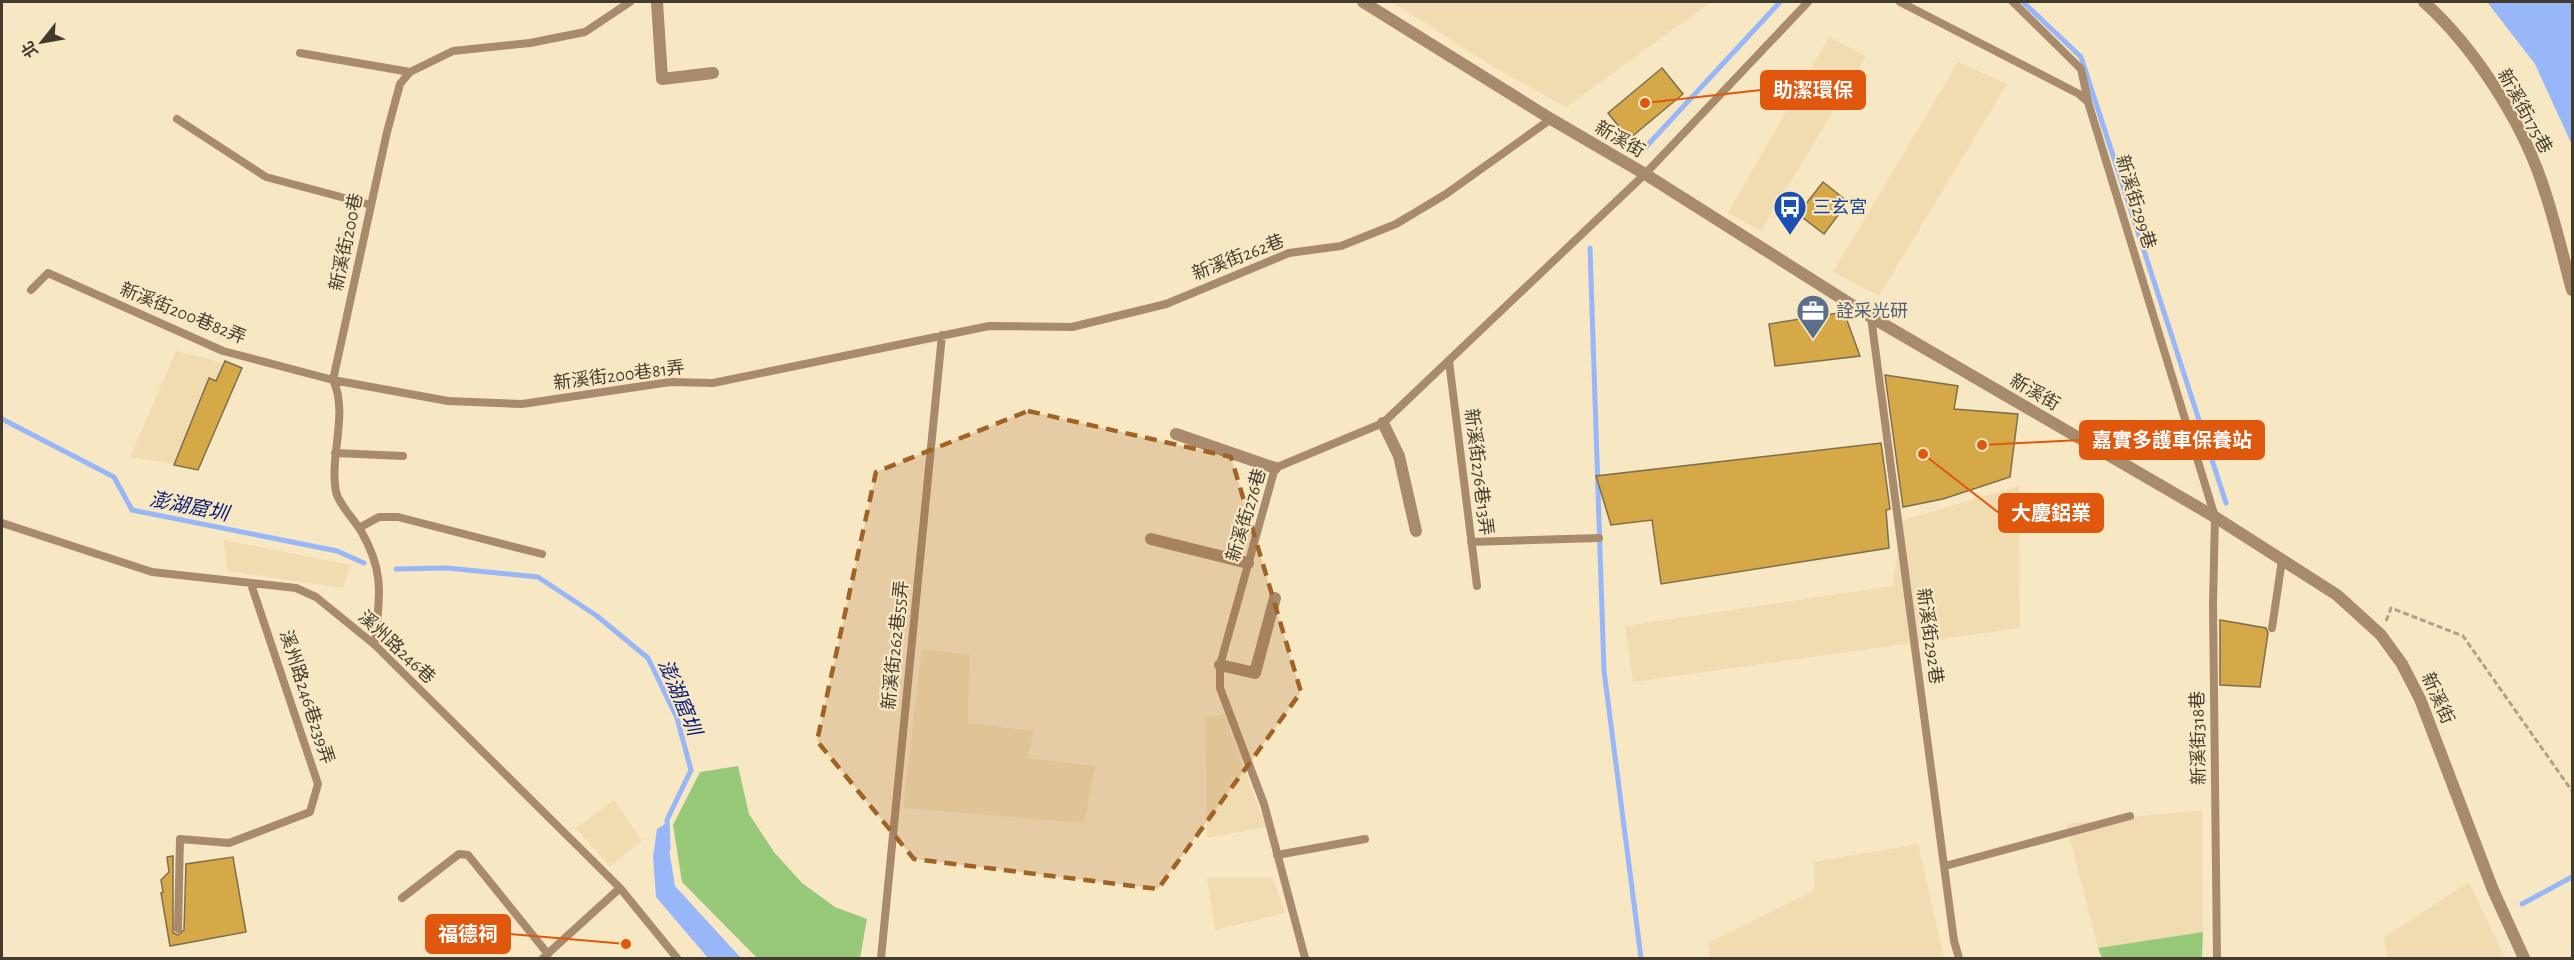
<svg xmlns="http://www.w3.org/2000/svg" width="2574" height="960" font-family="'Alegreya Sans','Noto Sans TC',sans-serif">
  <rect width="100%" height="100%" fill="#f8e7c3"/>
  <path fill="#f1dcb2" d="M1392,2H1711L1566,107L1495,68Z
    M1829,37L1866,56L1761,231L1728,213Z
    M1958,62L2007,84L1879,296L1833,272Z
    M176,351L228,364L201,468L130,457Z
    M2019,486L2020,628L1633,682L1625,626L1892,586L1903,520Z
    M224,540L351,565L343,588L227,571Z
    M922,649L970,655L968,723L1033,731L1028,758L1095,766L1084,823L903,808Z
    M1224,714L1266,827L1207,838L1205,718Z
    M614,800L642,840L610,867L576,828Z
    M2202,810L2203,932L2098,948L2066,824Z
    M1918,844L1944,958H1710L1708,943L1815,890L1814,862Z
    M1207,878H1273L1285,913L1215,930Z
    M2469,882L2505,958H2387L2384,937Z"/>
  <path fill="#98c978" d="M738,766L749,814L774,852L802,883L835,907L867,919L860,958H757L682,882L673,825L700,772Z
    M2203,932L2202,958H2102L2098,948Z"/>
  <path fill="#97b7f8" d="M2487,2H2572V145L2535,64Z
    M665,824L675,886L741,958H708L656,897L653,857L657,829Z"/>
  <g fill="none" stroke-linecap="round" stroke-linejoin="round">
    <path stroke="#97b7f8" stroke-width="5" d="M2023,2L2081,57L2226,503
      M1644,149L1780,2
      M1590,248L1604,671L1641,958
      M2,419L114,477L132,510L337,551L364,563
      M396,569L447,568L538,577L597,616L648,658L677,718L691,770L667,820L668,849
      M2522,904L2572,877"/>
  </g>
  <path fill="#d5a947" stroke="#7e6e4f" stroke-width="1.5" d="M1662,68L1683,94L1629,139L1608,113Z
    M1823,182L1848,202L1824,234L1798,214Z
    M1844,312L1860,356L1775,366L1769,324Z
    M225,361L242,368L198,470L174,465L209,378L216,381Z
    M1885,375L1958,386L1954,409L2018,414L2010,477L1943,499L1903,507Z
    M1881,443L1890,509L1886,510L1889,548L1661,584L1652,520L1611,525L1596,476Z
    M2220,620L2266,628L2268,633L2260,687L2220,685Z
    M173,856V933L178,935L184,930L186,864L233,857L246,932L170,946L161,893L163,892L161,880L169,872L167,857Z"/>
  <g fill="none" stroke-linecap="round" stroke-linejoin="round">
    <path stroke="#afa287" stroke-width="3" stroke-dasharray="6 3" stroke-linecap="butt" d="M2386,621L2391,608L2463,636L2572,791"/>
    <path stroke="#a88b6c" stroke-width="8" d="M1900,2L2079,94L2088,102L2215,517L2213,604L2217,958
      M2013,2L2081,69L2088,101
      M300,53L410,72
      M177,119L266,177L371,205
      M31,290L48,273L223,351L333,380L448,401L522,404L670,382L713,383L989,326L1072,327L1166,304L1289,253L1341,246L1396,224L1446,194L1551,119
      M1871,317L1954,941L1959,958
      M1449,361L1477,586
      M335,453L403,456
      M2,523L152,572L296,588L316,597L375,645L620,888L677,958
      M359,528L379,517H398L542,554
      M1471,542L1599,538
      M2272,628L2282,560
      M375,645C379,598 386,574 361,531C354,519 339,505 336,492C329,456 349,413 333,380L387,132L400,84L410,72L453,51L530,43L585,32L630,2
      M1277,855L1365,839
      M1945,866L2130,816
      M402,898L459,854L468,855L548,954
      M178,929L180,839L229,843L310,812L318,784L251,584
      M543,958L620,888
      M881,958L942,335
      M1305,958L1264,804L1220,688V665L1275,468L1383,423L1645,174L1808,2"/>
    <path stroke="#a88b6c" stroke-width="12" d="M657,2L662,79L713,73
      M2424,2C2472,45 2520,118 2541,180C2554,216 2562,253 2572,290
      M1383,423L1399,456L1416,531
      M1176,434L1275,468
      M1151,539L1248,563
      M1220,665L1255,673L1275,598"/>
    <path stroke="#a88b6c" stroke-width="12" d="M1363,2L1551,119L1645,174L1871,317L2215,517L2337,595L2381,635L2402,664L2420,699L2493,890L2524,958"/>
  </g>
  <path fill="#a06326" fill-opacity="0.2" stroke="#a06326" stroke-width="4.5" stroke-dasharray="12 8" stroke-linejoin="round" d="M1028,411L1231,457L1301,692L1158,889L914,859L817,741L876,472Z"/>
  <defs>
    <g id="bus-pin" transform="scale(1.725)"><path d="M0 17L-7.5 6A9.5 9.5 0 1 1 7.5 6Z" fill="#1a4fb4" stroke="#f8e7c3"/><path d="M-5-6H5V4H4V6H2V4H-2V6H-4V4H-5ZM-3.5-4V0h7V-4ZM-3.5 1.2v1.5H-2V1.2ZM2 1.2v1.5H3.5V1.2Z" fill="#fff"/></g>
    <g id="office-pin" transform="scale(1.725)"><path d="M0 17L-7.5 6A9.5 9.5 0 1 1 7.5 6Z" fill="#5c6f8a" stroke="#f8e7c3"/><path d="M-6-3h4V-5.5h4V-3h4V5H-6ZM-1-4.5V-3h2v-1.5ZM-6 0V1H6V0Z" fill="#fff"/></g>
  </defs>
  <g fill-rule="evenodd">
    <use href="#bus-pin" x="1790" y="207"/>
    <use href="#office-pin" x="1813" y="311"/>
  </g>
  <g text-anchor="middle" stroke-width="4.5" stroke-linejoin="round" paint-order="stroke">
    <g font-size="18" fill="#433c2e" stroke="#f8e7c3">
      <text transform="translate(2525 111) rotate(61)" y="6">新溪街175巷</text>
      <text transform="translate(1620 139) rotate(30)" y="6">新溪街</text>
      <text transform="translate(2136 202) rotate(73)" y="6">新溪街299巷</text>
      <text transform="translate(346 242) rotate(-78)" y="6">新溪街200巷</text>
      <text transform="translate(1238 257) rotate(-21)" y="6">新溪街262巷</text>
      <text transform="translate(183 313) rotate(22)" y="6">新溪街200巷82弄</text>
      <text transform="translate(619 375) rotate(-7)" y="6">新溪街200巷81弄</text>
      <text transform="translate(2035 392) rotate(30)" y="6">新溪街</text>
      <text transform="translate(1479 472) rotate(83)" y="6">新溪街276巷13弄</text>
      <text transform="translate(1246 515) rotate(-73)" y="6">新溪街276巷</text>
      <text transform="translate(1930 636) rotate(82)" y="6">新溪街292巷</text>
      <text transform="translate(895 645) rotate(-84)" y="6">新溪街262巷55弄</text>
      <text transform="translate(397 647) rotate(43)" y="6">溪州路246巷</text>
      <text transform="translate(307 697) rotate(72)" y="6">溪州路246巷239弄</text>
      <text transform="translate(2438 698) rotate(66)" y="6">新溪街</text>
      <text transform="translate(2198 738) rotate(-91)" y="6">新溪街318巷</text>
    </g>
    <g font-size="18" fill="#164399" stroke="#f8e7c3" text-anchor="start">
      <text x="1813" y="213">三玄宮</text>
    </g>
    <g font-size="18" fill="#4e5e75" stroke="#f8e7c3" text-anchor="start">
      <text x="1836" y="317">詮采光研</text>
    </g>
    <g font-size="20" font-style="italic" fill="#031a76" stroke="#f8e7c3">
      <text transform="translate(189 506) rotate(11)" y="7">澎湖窟圳</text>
      <text transform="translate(680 697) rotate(67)" y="7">澎湖窟圳</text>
    </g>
  </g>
  <path fill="none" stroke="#e0580e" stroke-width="2" d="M1645 103L1761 90M1982 445L2080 440M1923 454L1999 513M626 944L510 934"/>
  <g fill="#e0580e" stroke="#f8e7c3" stroke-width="2">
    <circle cx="1645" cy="103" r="6"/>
    <circle cx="1982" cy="445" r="6"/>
    <circle cx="1923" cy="454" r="6"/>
    <circle cx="626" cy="944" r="6"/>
  </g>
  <g fill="#e0580e" stroke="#e0580e" stroke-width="2">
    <rect x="1761" y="71" width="104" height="38" rx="6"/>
    <rect x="2080" y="421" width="184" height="38" rx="6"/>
    <rect x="1999" y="494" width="104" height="38" rx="6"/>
    <rect x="426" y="915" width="84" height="38" rx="6"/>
  </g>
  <g font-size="20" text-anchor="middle" font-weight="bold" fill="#fff">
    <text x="1813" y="97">助潔環保</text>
    <text x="2172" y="447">嘉實多護車保養站</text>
    <text x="2051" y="520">大慶鋁業</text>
    <text x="468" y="941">福德祠</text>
  </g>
  <rect width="2574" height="960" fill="none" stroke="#433c2e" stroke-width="6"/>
  <g transform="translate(42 42) rotate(239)" stroke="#f8e7c3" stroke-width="4.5" paint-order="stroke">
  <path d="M0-4.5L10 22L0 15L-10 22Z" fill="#433c2e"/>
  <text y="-9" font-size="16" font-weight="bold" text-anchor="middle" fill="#433c2e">北</text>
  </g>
</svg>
